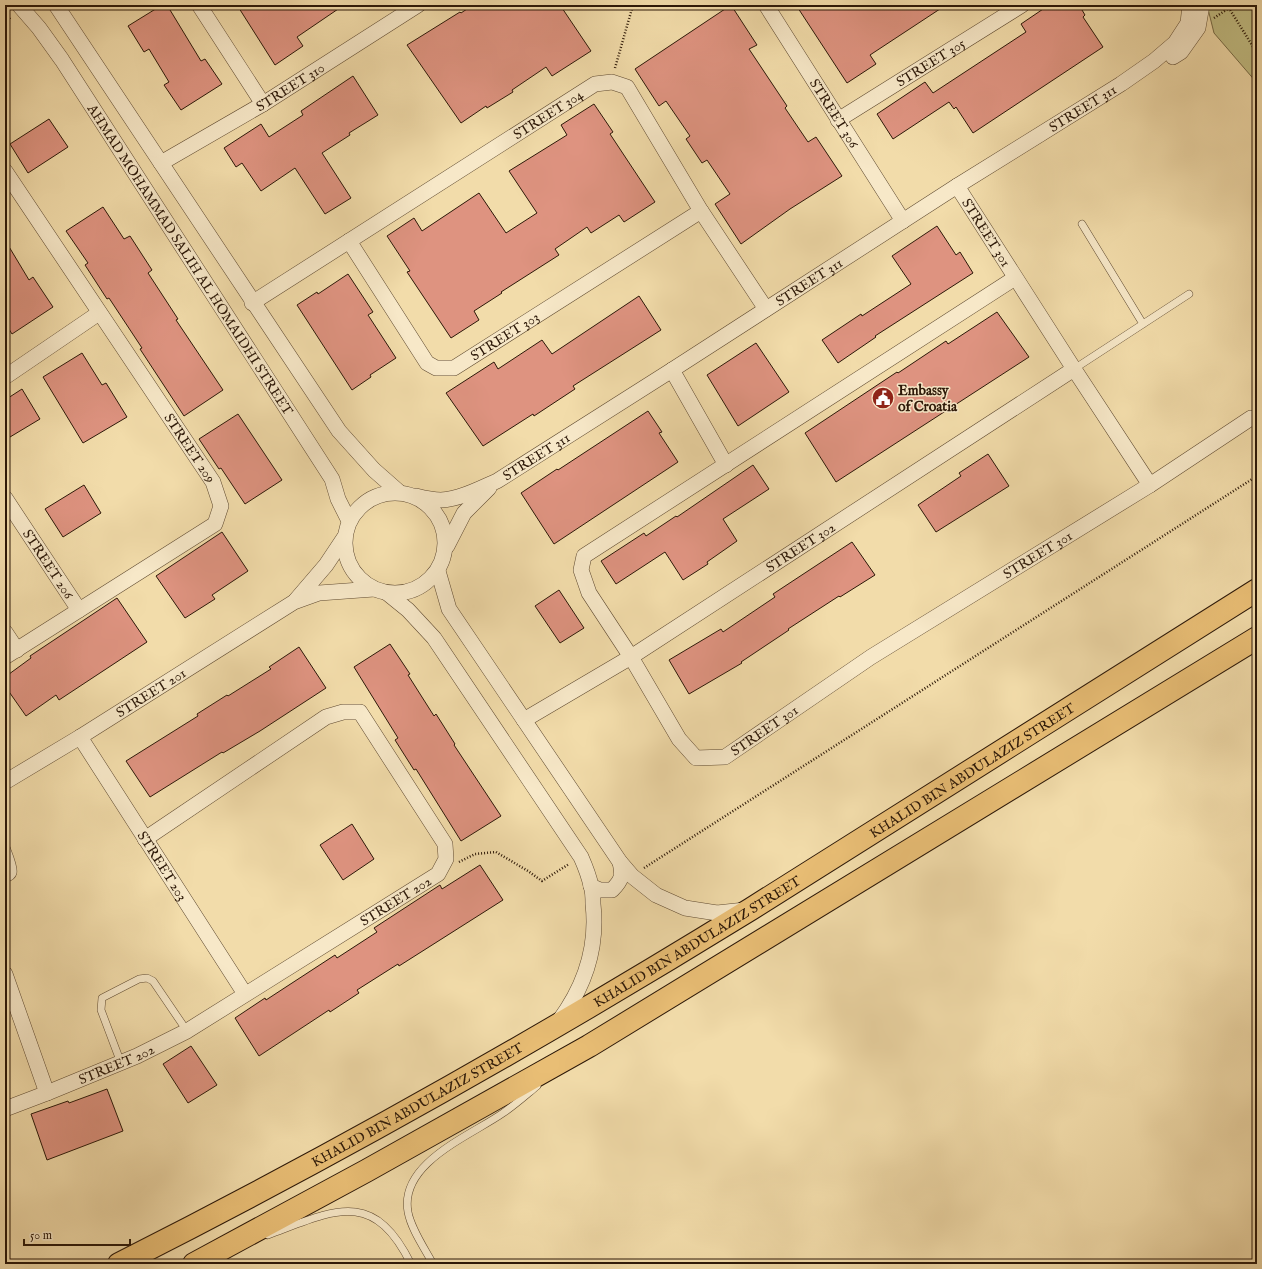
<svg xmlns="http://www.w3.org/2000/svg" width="1262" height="1269" font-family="'IM FELL English',serif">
  <rect width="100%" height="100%" fill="#f2dcaa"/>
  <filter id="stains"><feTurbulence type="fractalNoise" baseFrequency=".005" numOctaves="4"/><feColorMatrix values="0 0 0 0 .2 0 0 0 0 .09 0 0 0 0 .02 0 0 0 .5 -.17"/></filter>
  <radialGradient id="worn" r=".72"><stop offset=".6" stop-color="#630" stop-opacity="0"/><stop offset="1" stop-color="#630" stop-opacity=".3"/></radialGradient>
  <path fill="#c2be84" stroke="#776b46" d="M1207,5H1257V83L1214,33Z"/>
  <path fill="#de9380" stroke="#2c1808" d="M162,5H167L201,61L205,59L222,84L181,110L164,85L169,82L149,49L144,52L128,26Z
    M237,5H344L297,37L303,46L275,65Z
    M473,5H560L591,51L552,76L546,67L512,90L513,92L487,108L486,106L461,123L407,45L460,12L461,13Z
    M731,5L757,45L749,49L787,106L785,108L808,142L816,137L842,176L790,209L741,244L715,204L730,194L707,160L702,163L686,139L690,136L666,101L659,106L635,69Z
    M796,5H946L870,55L876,64L847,83Z
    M1049,5H1079L1085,15L1083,17L1103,47L973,133L956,107L954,109L949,102L893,139L877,114L925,82L933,93L1026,32L1021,24Z
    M353,76L378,115L349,133L350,135L322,153L351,198L325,214L295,168L261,191L242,163L236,167L224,148L261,124L269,137L303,115L301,111Z
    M594,104L613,132L610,134L655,202L624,222L619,215L591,233L587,227L555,249L559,255L501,292L502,293L474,311L479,320L451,338L407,272L410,271L387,236L414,218L422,231L479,193L506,233L537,213L509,171L567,135L561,125Z
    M49,119L68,147L28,173L10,144Z
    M103,207L124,239L130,236L152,270L148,273L178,319L176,320L223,390L184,416L140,349L142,348L109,298L107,299L85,265L88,263L66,231Z
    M937,226L956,255L960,252L973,273L875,336L876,337L838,363L822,340L861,314L862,316L911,284L892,256Z
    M5,240L29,280L33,277L53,307L12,334L5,323Z
    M348,274L373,312L368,315L396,358L370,375L371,377L352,390L297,305L317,292L318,294Z
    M639,296L661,330L573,386L575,389L534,416L533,414L483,446L446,393L494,362L498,369L542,340L552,354Z
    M997,312L1029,357L836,482L805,433L897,372L898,373L946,341L948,344Z
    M756,343L789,392L738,426L707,375Z
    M82,353L102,385L106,383L127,417L83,443L43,377Z
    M22,389L40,419L5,440V400Z
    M648,411L662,432L659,433L678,462L554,544L521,493L557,469L558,470Z
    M238,414L282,480L245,504L221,468L219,469L199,439Z
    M988,454L1009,486L936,532L918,505L961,476L959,473Z
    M753,465L769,489L723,519L737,541L707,562L708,564L683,580L665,552L616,584L601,561L644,533L646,536L676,516L677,517Z
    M84,485L101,513L63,537L45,509Z
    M222,532L248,571L212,595L215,599L185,618L156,576Z
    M852,542L875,575L840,597L839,596L788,629L789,630L741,662L742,663L689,694L669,660L721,629L723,632L775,597L773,594Z
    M559,590L584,628L560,643L535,606Z
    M117,598L147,642L59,700L56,695L26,716L5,686V677L31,658L30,656Z
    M390,644L410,674L408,675L434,716L436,714L455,744L454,745L501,816L461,841L416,769L414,770L395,740L398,738L354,667Z
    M299,647L326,688L260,731L223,753L222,752L150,797L126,761L198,716L197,714L227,695L228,696L271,669L269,667Z
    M352,824L374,859L343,880L320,845Z
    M480,865L503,900L399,966L398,964L357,990L359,993L330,1012L329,1010L259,1056L235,1018L265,998L266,1000L335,955L337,958L377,932L374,928L440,885L442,889Z
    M191,1046L217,1085L188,1103L163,1064Z
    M107,1089L123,1131L47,1160L31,1114L68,1101L69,1103Z"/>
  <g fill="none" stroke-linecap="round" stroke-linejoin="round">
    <g stroke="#5e4930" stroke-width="8">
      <path id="lane" d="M1082,224L1143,324
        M1074,369L1189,294
        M5,844C7,851 15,867 13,873C12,877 8,878 5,879
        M121,1063L101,1010L102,998L139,979L147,978L153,981L187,1031
        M268,1235C333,1211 373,1187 411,1264
        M433,1264C425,1249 411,1229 408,1212C399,1163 470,1136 503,1113C515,1105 526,1095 537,1086"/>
    </g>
    <g stroke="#5e4930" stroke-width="16">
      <g id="street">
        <path id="s1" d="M19,5L39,28L62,60L332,479L338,499L349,521"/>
        <path d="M56,5L339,431L374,470L399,492"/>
        <path d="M199,5L263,104"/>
        <path id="s2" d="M766,5L903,221"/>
        <path d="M1173,57L1181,52L1198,28L1202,5"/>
        <path id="s3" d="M838,120L1022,5"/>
        <path id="s4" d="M161,163L263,104L418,5"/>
        <path id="s5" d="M5,171L213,482L221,506L215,524L5,657"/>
        <path id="s6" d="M957,186L1074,369L1150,485"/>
        <path id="s7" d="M349,241L427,363L436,368H454L701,211"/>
        <path id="s8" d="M1015,278L584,556L581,570L589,593L631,657L679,739L696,758L725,757L871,657L1150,485L1251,418"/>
        <path id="s9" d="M252,303L595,84L612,82L627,87L701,211L766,309"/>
        <path d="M672,370L726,465"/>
        <path d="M5,377L99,313"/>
        <circle cx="395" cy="543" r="50"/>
        <path id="s10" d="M416,496C424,498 433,500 441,500C460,499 479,489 497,481L672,370L957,186L1121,84L1154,61L1175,43L1188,23L1190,5"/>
        <path id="s11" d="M5,498L79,610"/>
        <path d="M447,546L464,513L489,488"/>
        <path d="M438,571L449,609L620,862L632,876L656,895L685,908L717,913L745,910"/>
        <path d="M387,593L408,610L434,638L581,857C585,866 589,876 591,886C593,891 593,898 593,904C598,948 585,986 559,1021"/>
        <path d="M296,600L326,565L344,538"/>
        <path d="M5,632L17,650"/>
        <path id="s12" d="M524,720L631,657L1074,369"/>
        <path id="s13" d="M80,737L245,994"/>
        <path id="s14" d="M5,782L80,737L294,602L319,593L374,589"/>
        <path d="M591,886L600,890H612C622,880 623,876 620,862"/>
        <path d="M5,974L47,1093"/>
        <path id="s15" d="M5,1109L47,1093L137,1056L187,1031L438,874L446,859L445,844L360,712H343L326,717L145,839"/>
      </g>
    </g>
    <g stroke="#2c1808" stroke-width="24">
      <g id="primary">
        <path id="s16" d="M119,1264C335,1155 545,1036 751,909C920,804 1088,697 1257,590"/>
        <path d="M194,1264L366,1171L589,1046L1257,638"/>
      </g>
    </g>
    <path stroke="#2c1808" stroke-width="2.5" stroke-dasharray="1 2" stroke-linecap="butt" d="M1227,5L1257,53
      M1214,18L1229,8
      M5,33L10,17
      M615,68L633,5
      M459,862L475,854L496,852L528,871L542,881L569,864
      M644,868L1257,476"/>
    <use href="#lane" stroke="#f7e8c8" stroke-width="7"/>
    <use href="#street" stroke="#f7e8c8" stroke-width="15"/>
    <use href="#primary" stroke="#e9be75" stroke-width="22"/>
  </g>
  <defs>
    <g id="civic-disc" transform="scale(1.15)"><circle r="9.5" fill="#8f2418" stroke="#f7e8c8"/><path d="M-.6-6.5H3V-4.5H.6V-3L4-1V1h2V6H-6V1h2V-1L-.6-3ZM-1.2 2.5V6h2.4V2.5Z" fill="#fff"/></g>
  </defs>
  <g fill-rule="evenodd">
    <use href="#civic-disc" x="883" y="398"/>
  </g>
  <g text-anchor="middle" stroke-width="3" stroke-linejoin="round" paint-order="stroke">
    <g font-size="14" fill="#2c1808" stroke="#f7e8c8">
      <text dy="5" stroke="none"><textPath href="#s3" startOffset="109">STREET 305</textPath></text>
      <text dy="5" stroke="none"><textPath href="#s4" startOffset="150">STREET 310</textPath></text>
      <text dy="5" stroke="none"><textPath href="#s10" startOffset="779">STREET 311</textPath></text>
      <text dy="5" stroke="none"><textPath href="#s2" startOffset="128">STREET 306</textPath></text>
      <text dy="5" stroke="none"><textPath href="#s9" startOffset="351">STREET 304</textPath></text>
      <text dy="5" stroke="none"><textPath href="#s6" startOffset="55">STREET 301</textPath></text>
      <text dy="5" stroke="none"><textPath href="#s1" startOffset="307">AHMAD MOHAMMAD SALIH AL HOMAIDHI STREET</textPath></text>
      <text dy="5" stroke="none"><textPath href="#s10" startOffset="455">STREET 311</textPath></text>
      <text dy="5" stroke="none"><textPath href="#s7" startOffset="233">STREET 303</textPath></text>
      <text dy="5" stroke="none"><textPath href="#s5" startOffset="333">STREET 209</textPath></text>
      <text dy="5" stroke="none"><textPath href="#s10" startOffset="131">STREET 311</textPath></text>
      <text dy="5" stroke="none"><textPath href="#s12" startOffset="326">STREET 302</textPath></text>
      <text dy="5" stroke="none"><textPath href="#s8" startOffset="1150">STREET 301</textPath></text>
      <text dy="5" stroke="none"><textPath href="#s11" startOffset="79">STREET 206</textPath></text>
      <text dy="5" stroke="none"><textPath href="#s14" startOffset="171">STREET 201</textPath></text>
      <text dy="5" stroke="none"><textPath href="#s8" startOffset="825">STREET 301</textPath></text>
      <text dy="5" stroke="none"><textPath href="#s16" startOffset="986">KHALID BIN ABDULAZIZ STREET</textPath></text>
      <text dy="5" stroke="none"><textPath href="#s13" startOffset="153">STREET 203</textPath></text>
      <text dy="5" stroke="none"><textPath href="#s15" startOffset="444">STREET 202</textPath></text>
      <text dy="5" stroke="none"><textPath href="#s16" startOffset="662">KHALID BIN ABDULAZIZ STREET</textPath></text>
      <text dy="5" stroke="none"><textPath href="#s15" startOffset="120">STREET 202</textPath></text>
      <text dy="5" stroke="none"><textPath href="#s16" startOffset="338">KHALID BIN ABDULAZIZ STREET</textPath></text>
    </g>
    <g font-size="14" font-weight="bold" fill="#2c1808" stroke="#f7e8c8" text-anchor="start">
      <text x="898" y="395">Embassy<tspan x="898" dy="16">of Croatia</tspan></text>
    </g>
  </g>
  <rect width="1262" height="1269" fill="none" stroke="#f2dcaa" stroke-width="20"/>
  <rect x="6" y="6" width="1250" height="1257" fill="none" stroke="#2c1808" stroke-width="2"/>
  <rect x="10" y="10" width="1242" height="1249" fill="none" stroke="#2c1808"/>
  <path d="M24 1239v6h106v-6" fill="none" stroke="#2c1808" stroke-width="2"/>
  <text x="30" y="1239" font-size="12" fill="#2c1808" stroke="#f7e8c8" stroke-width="3" paint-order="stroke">50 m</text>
  <rect width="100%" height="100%" filter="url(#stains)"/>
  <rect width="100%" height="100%" fill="url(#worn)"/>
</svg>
